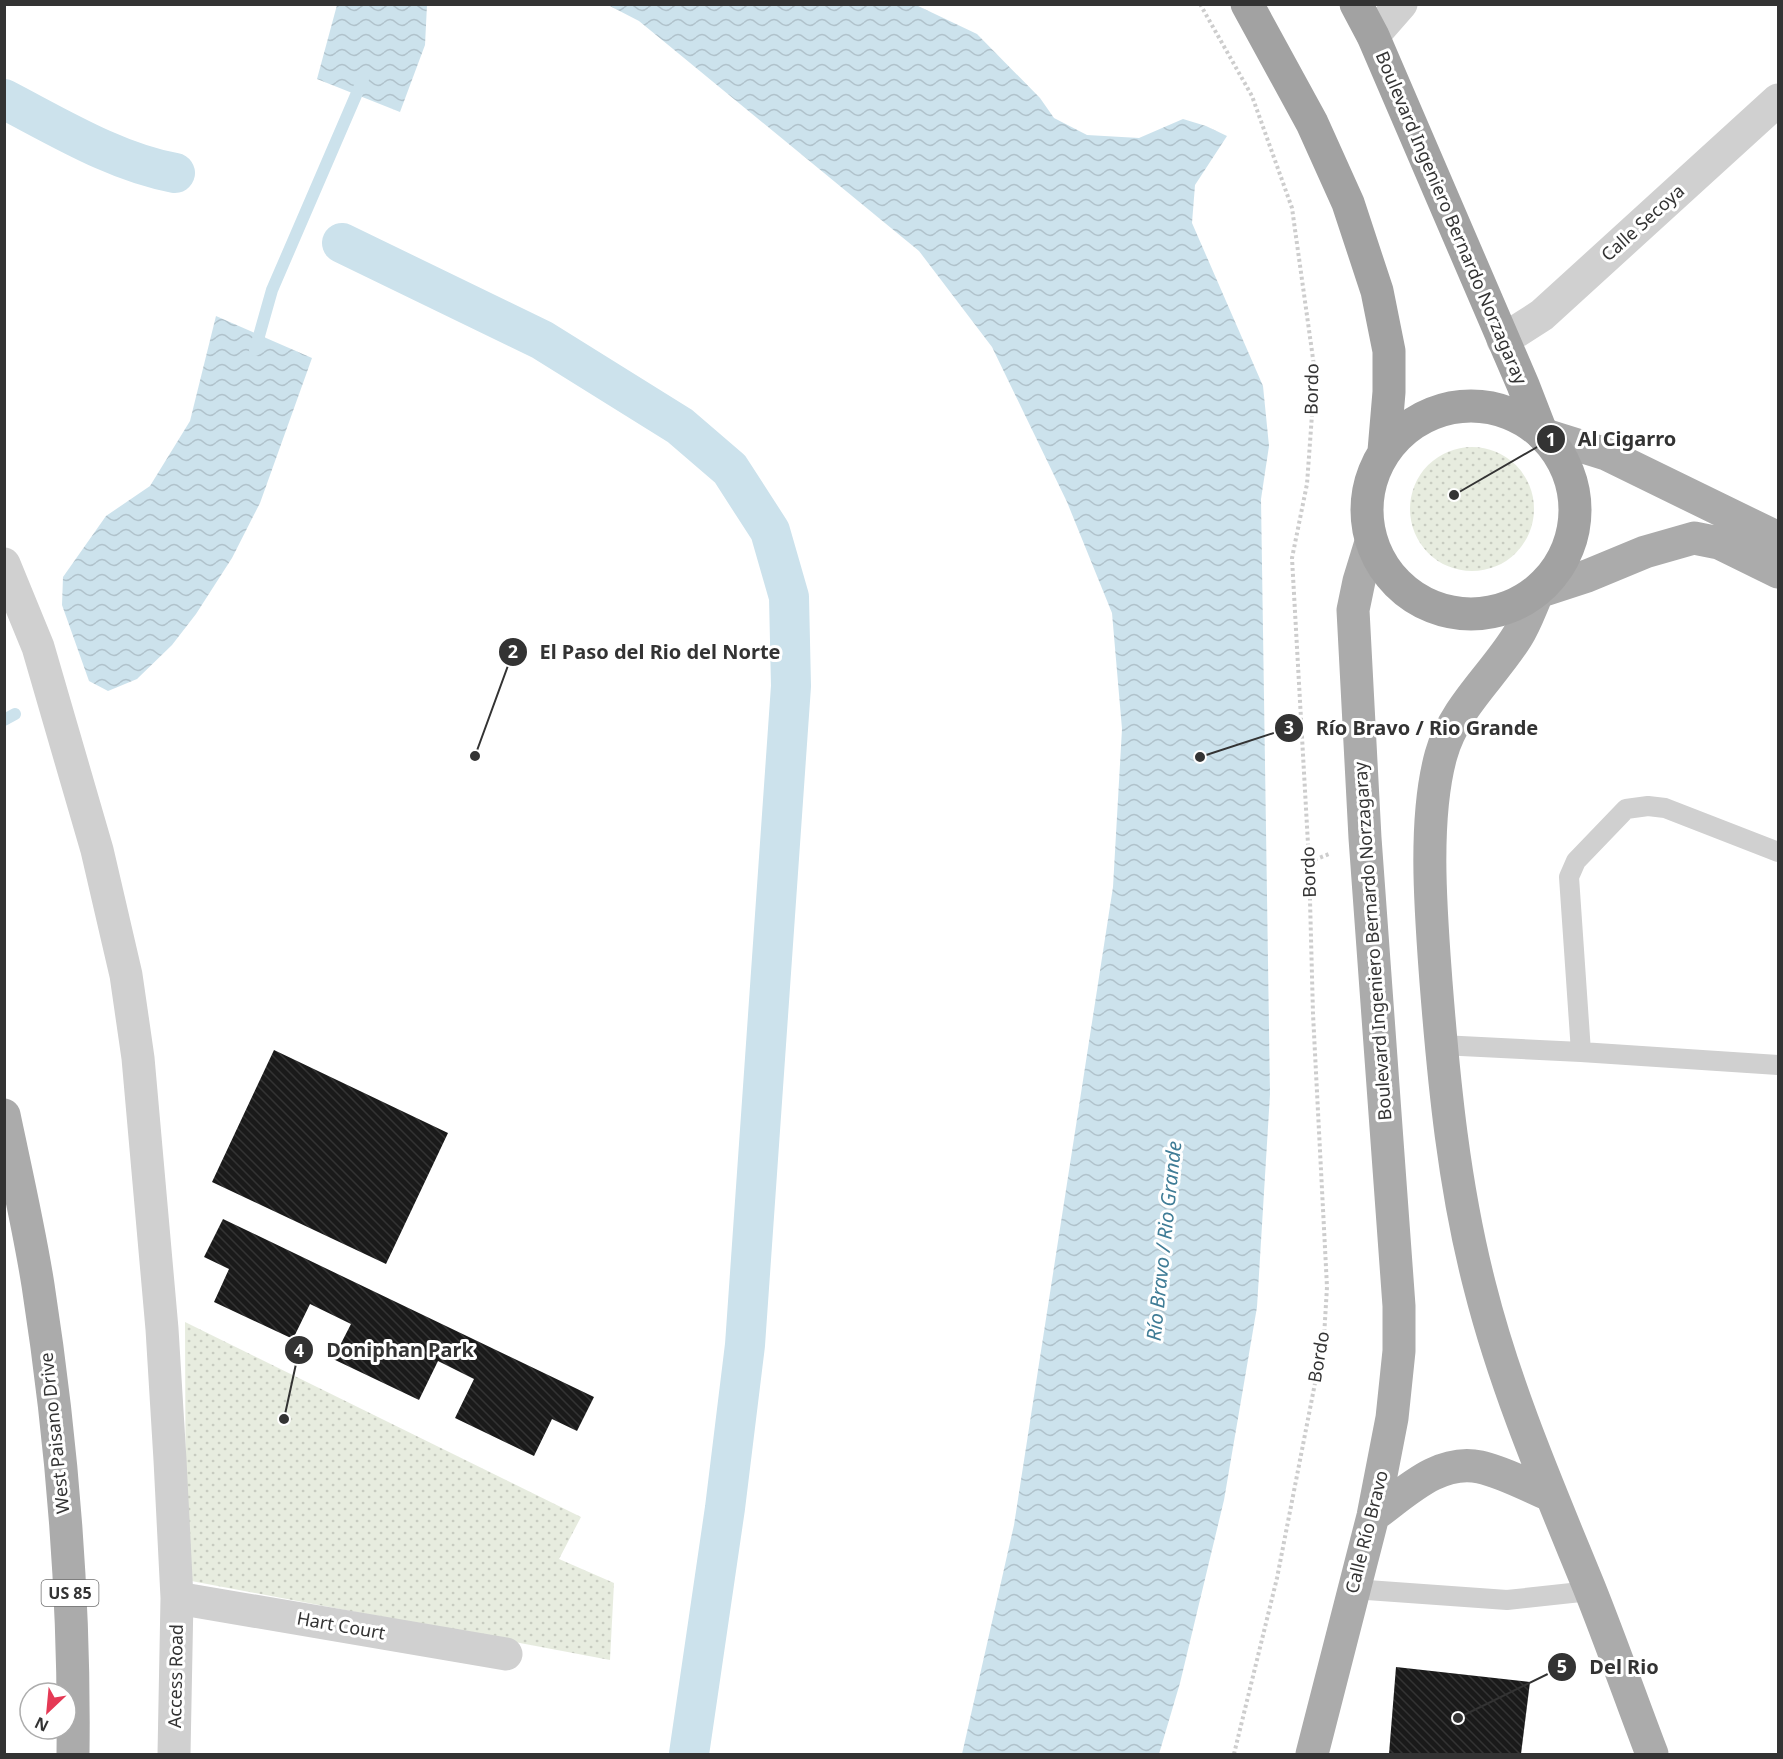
<svg xmlns="http://www.w3.org/2000/svg" width="1783" height="1759" font-family="'Noto Sans',sans-serif">
  <defs>
    <pattern id="park-dots" width="8" height="8" patternUnits="userSpaceOnUse" patternTransform="scale(1.5)"><rect width="8" height="8" fill="#e7ecdf"/><path d="M2 2h.1M6 6h.1" fill="none" stroke="#c7cbc0" stroke-width="1.8" stroke-linecap="round"/></pattern>
    <pattern id="water-waves" width="16" height="10" patternUnits="userSpaceOnUse" patternTransform="scale(1.5)"><rect width="16" height="10" fill="#cce2ec"/><path d="M0 5q4-4 8 0t8 0" fill="none" stroke="#b0c2cb"/></pattern>
    <pattern id="building-back-hatch" width="6" height="6" patternUnits="userSpaceOnUse" patternTransform="scale(1.5)"><rect width="6" height="6" fill="#1a1a1a"/><path d="M-1 5l2 2M0 0l6 6M5-1l2 2" fill="none" stroke="#333"/></pattern>
  </defs>
  <rect width="100%" height="100%" fill="#fff"/>
  <path fill="url(#park-dots)" d="M1410 509a62 62 0 1 1 124 0a62 62 0 1 1-124 0Z
    M185,1322L581,1517L559,1559L614,1583L610,1660L186,1580Z"/>
  <path fill="url(#water-waves)" d="M337,5H427L425,45L400,112L317,79Z
    M608,5H916L977,34L1040,98L1054,118L1087,135L1139,138L1183,119L1206,126L1227,136L1195,185L1192,223L1263,386L1269,446L1261,499L1270,1094L1257,1307L1224,1500L1180,1683L1159,1754H962L1014,1525L1113,887L1122,729L1112,613L1067,502L992,347L919,251L639,21Z
    M216,316L312,358L260,503L232,558L196,614L172,645L137,679L108,691L89,681L62,605L63,577L106,516L150,486L190,421Z"/>
  <g fill="none" stroke-linecap="round" stroke-linejoin="round">
    <path stroke="#cce2ec" stroke-width="12" d="M255,350L272,290L363,79
      M4,720L15,714"/>
    <path stroke="#cce2ec" stroke-width="40" d="M4,99C58,127 115,162 175,173
      M342,243L542,340L680,426L730,469L770,531L789,597L791,686L745,1345L725,1508L689,1754"/>
  </g>
  <path fill="url(#building-back-hatch)" d="M274,1050L448,1133L386,1264L212,1182Z
    M223,1219L594,1397L577,1431L552,1419L534,1456L455,1418L474,1379L438,1361L419,1400L333,1359L351,1324L310,1304L293,1339L214,1302L229,1269L204,1257Z
    M1396,1667L1530,1682L1521,1754H1389Z"/>
  <g fill="none" stroke-linecap="round" stroke-linejoin="round">
    <path stroke="#cdcdcd" stroke-width="4" stroke-dasharray="3 3" stroke-linecap="butt" d="M1200,4L1252,96L1292,208L1315,373L1307,484L1292,558L1309,862L1313,1014L1327,1287L1324,1337L1277,1578L1234,1754
      M1309,862L1329,854"/>
    <path stroke="#d0d0d0" stroke-width="20" d="M1441,1045L1581,1052L1569,877L1576,861L1626,809L1648,806L1665,808L1778,852
      M1581,1052L1778,1065
      M1353,1589L1507,1600L1590,1591"/>
    <path stroke="#d0d0d0" stroke-width="33" d="M1373,36L1401,4
      M1503,340L1542,315L1778,100
      M4,564L38,647L97,850L126,975L138,1058L162,1329L170,1460L177,1598L174,1754
      M177,1598L506,1654"/>
    <path stroke="#ababab" stroke-width="33" d="M1542,434L1606,454L1778,538
      M4,1115C16,1172 29,1228 38,1285C62,1440 75,1598 73,1754
      M1373,1516C1404,1494 1438,1458 1480,1467C1503,1472 1529,1486 1550,1495
      M1312,1754L1373,1516L1392,1418L1399,1351V1306L1365,838L1353,610L1359,581L1371,542
      M1652,1754C1631,1699 1611,1642 1589,1587C1549,1489 1506,1390 1480,1287C1454,1187 1444,1084 1436,982C1431,914 1423,820 1441,755C1454,708 1492,677 1517,637C1526,623 1531,607 1538,592L1587,576L1645,552L1694,538L1719,543L1778,572"/>
    <path stroke="#a2a2a2" stroke-width="33" d="M1247,4L1312,123L1348,203L1377,291L1389,351V392L1384,451
      M1356,4L1373,36L1523,385L1542,434
      M1367 510a104 104 0 1 1 208 0a104 104 0 1 1-208 0Z"/>
  </g>
  <g text-anchor="middle" stroke-width="6" stroke-linejoin="round" paint-order="stroke">
    <rect fill="#fff" stroke="#707070" stroke-width="1.5" x="41.5" y="1580" width="57" height="26" rx="4.5"/>
    <g font-size="16" font-weight="bold" fill="#333">
      <text x="70" y="1599">US 85</text>
    </g>
    <g font-size="18" fill="#333" stroke="#fff">
      <text transform="translate(1451 218) rotate(67)" y="6">Boulevard Ingeniero Bernardo Norzagaray</text>
      <text transform="translate(1643 223) rotate(-42)" y="6">Calle Secoya</text>
      <text transform="translate(1312 389) rotate(-89)" y="6">Bordo</text>
      <text transform="translate(1309 872) rotate(-92)" y="6">Bordo</text>
      <text transform="translate(1373 941) rotate(-94)" y="6">Boulevard Ingeniero Bernardo Norzagaray</text>
      <text transform="translate(1319 1357) rotate(-80)" y="6">Bordo</text>
      <text transform="translate(55 1433) rotate(-96)" y="6">West Paisano Drive</text>
      <text transform="translate(1367 1532) rotate(-76)" y="6">Calle Río Bravo</text>
      <text transform="translate(341 1626) rotate(10)" y="6">Hart Court</text>
      <text transform="translate(176 1676) rotate(-89)" y="6">Access Road</text>
    </g>
    <g font-size="20" font-style="italic" fill="#3f7c96" stroke="#fff">
      <text transform="translate(1164 1241) rotate(-84)" y="7">Río Bravo / Rio Grande</text>
    </g>
  </g>
  <path fill="none" stroke="#333" stroke-width="2" d="M1454 495L1551 439M475 756L513 652M1200 757L1289 728M284 1419L299 1350M1458 1718L1562 1667"/>
  <g fill="#333" stroke="#fff" stroke-width="2">
    <circle cx="1454" cy="495" r="6"/>
    <circle cx="475" cy="756" r="6"/>
    <circle cx="1200" cy="757" r="6"/>
    <circle cx="284" cy="1419" r="6"/>
    <circle cx="1458" cy="1718" r="6"/>
    <circle cx="1551" cy="439" r="15"/>
    <circle cx="513" cy="652" r="15"/>
    <circle cx="1289" cy="728" r="15"/>
    <circle cx="299" cy="1350" r="15"/>
    <circle cx="1562" cy="1667" r="15"/>
  </g>
  <g font-size="18" text-anchor="middle" font-weight="bold" fill="#fff">
    <text x="1551" y="446">1</text>
    <text x="513" y="658">2</text>
    <text x="1289" y="734">3</text>
    <text x="299" y="1357">4</text>
    <text x="1562" y="1673">5</text>
  </g>
  <g font-size="20" text-anchor="middle" font-weight="bold" fill="#333" stroke="#fff" stroke-width="6" stroke-linejoin="round" paint-order="stroke">
    <text x="1627" y="446">Al Cigarro</text>
    <text x="660" y="659">El Paso del Rio del Norte</text>
    <text x="1427" y="735">Río Bravo / Rio Grande</text>
    <text x="400" y="1357">Doniphan Park</text>
    <text x="1624" y="1674">Del Rio</text>
  </g>
  <rect width="1783" height="1759" fill="none" stroke="#333333" stroke-width="12"/>
  <g transform="translate(48 1711) rotate(206)"><circle r="28" fill="#ffffff" stroke="#adadad" stroke-width="1.5"/>
  <path d="M0-4.5L10 22L0 15L-10 22Z" fill="#e53955"/>
  <text y="-9" font-size="16" font-weight="bold" text-anchor="middle" fill="#333333">N</text>
  </g>
</svg>
